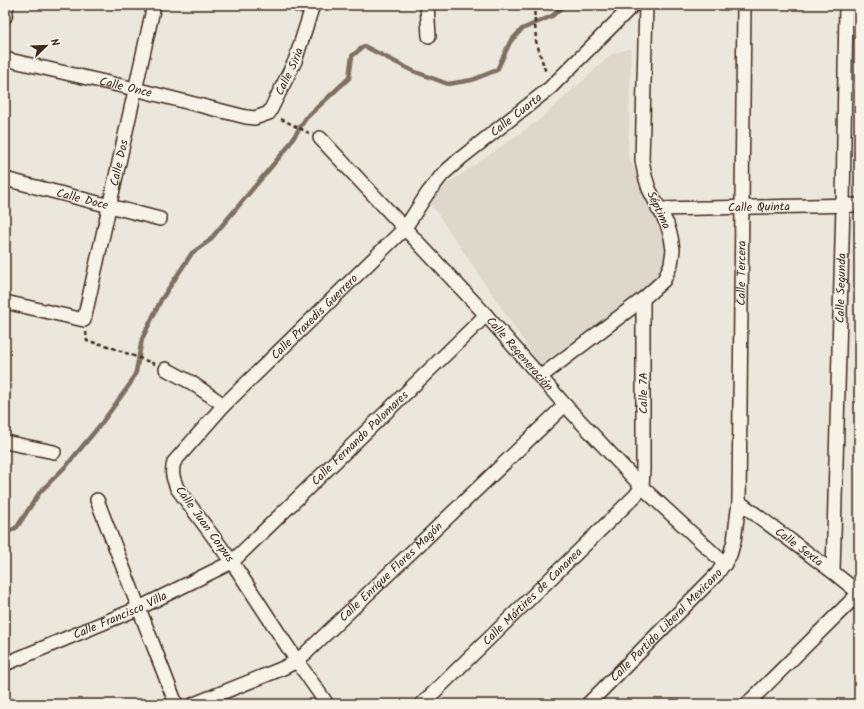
<svg xmlns="http://www.w3.org/2000/svg" width="864" height="709" font-family="Kalam,sans-serif">
  <rect width="100%" height="100%" fill="#ece7dc"/>
  <filter id="ink" filterUnits="userSpaceOnUse"><feTurbulence type="fractalNoise" baseFrequency=".025" numOctaves="2"/><feDisplacementMap in="SourceGraphic" scale="8" xChannelSelector="R" yChannelSelector="G"/><feConvolveMatrix kernelMatrix="1 2 1 2 8 2 1 2 1" color-interpolation-filters="sRGB"/></filter>
  <g filter="url(#ink)">
    <path fill="#ddd7cc" d="M631,48L628,156L665,231V273L540,365L427,198L539,120L612,54Z"/>
    <g fill="none" stroke-linecap="round" stroke-linejoin="round">
      <path stroke="#7c7064" stroke-width="4.5" d="M5,534L17,527L40,492L67,465L101,424L130,384L136,372L142,339L161,300L192,253L209,241L271,167L287,148L306,118L349,78L352,56L364,46L413,71L448,84L472,80L497,70L510,42L522,29L552,16L565,5"/>
      <g stroke="#3b2a1e" stroke-width="16">
        <g id="minor">
          <path d="M298,5L312,8"/>
          <path d="M427,5L429,36"/>
          <path d="M5,17L7,5"/>
          <path id="s1" d="M5,59L135,89L246,117L255,118L269,113L295,61L312,8V5"/>
          <path id="s2" d="M320,138L486,315L565,405L642,487L725,564"/>
          <path id="s3" d="M5,179L160,219"/>
          <path id="s4" d="M658,209L859,205"/>
          <path id="s5" d="M5,302L84,320L154,5"/>
          <path d="M166,369L192,383L224,405"/>
          <path d="M540,377L643,299L664,280L671,264L673,250L671,237L667,224L649,189L645,176L642,160L646,5"/>
          <path d="M5,442L54,452"/>
          <path d="M97,500L176,704"/>
          <path id="s6" d="M739,502L833,572L859,593"/>
          <path id="s7" d="M833,572L843,205L846,5"/>
          <path id="s8" d="M5,664L139,608L232,562L486,315"/>
          <path id="s9" d="M194,704L281,669L297,661L307,652L565,405"/>
          <path id="s10" d="M327,704L297,661L232,562L177,488C173,478 171,473 174,462L224,405L405,228L427,194L442,175L461,158L550,88L633,5"/>
          <path id="s11" d="M422,704L635,496L642,487L643,470V299"/>
          <path id="s12" d="M588,704L717,574L730,555L734,541L739,502L744,5"/>
          <path d="M747,704L859,593"/>
        </g>
      </g>
      <path stroke="#3b2a1e" stroke-width="2.5" stroke-dasharray="4 3" stroke-linecap="butt" d="M534,5L536,41L546,73
        M281,119L309,133
        M86,332L87,341L105,345L155,364"/>
      <use href="#minor" stroke="#f7f3e8" stroke-width="13"/>
    </g>
  </g>
  <g text-anchor="middle" stroke-width="3" stroke-linejoin="round" paint-order="stroke">
    <g font-size="12" fill="#3b2a1e" stroke="#f7f3e8">
      <text dy="4" stroke="none"><textPath href="#s1" startOffset="318">Calle Siria</textPath></text>
      <text dy="4" stroke="none"><textPath href="#s1" startOffset="124">Calle Once</textPath></text>
      <text dy="4" stroke="none"><textPath href="#s10" startOffset="779">Calle Cuarta</textPath></text>
      <text dy="4" stroke="none"><textPath href="#s5" startOffset="242">Calle Dos</textPath></text>
      <text dy="4" stroke="none"><textPath href="#s3" startOffset="80">Calle Doce</textPath></text>
      <text dy="4" stroke="none"><textPath href="#s4" startOffset="101">Calle Quinta</textPath></text>
      <text transform="translate(659 210) rotate(65)" y="4">Séptima</text>
      <text dy="4" stroke="none"><textPath href="#s12" startOffset="489">Calle Tercera</textPath></text>
      <text dy="4" stroke="none"><textPath href="#s7" startOffset="284">Calle Segunda</textPath></text>
      <text dy="4" stroke="none"><textPath href="#s10" startOffset="492">Calle Praxedis Guerrero</textPath></text>
      <text dy="4" stroke="none"><textPath href="#s2" startOffset="294">Calle Regeneración</textPath></text>
      <text transform="translate(643 393) rotate(-90)" y="4">Calle 7A</text>
      <text dy="4" stroke="none"><textPath href="#s8" startOffset="427">Calle Fernando Palomares</textPath></text>
      <text transform="translate(205 524) rotate(54)" y="4">Calle Juan Corpus</text>
      <text dy="4" stroke="none"><textPath href="#s6" startOffset="75">Calle Sexta</textPath></text>
      <text dy="4" stroke="none"><textPath href="#s9" startOffset="241">Calle Enrique Flores Magón</textPath></text>
      <text dy="4" stroke="none"><textPath href="#s11" startOffset="154">Calle Mártires de Cananea</textPath></text>
      <text dy="4" stroke="none"><textPath href="#s8" startOffset="125">Calle Francisco Villa</textPath></text>
      <text dy="4" stroke="none"><textPath href="#s12" startOffset="111">Calle Partido Liberal Mexicano</textPath></text>
    </g>
  </g>
  <rect width="864" height="709" fill="none" stroke="#f7f3e8" stroke-width="20"/>
  <rect x="10" y="10" width="844" height="689" fill="none" stroke="#3b2a1e" stroke-width="1.5" filter="url(#ink)"/>
  <g transform="translate(46 46) rotate(67)" stroke="#f7f3e8" stroke-width="3" paint-order="stroke">
  <path d="M0-3L7 15L0 10L-7 15Z" fill="#3b2a1e"/>
  <text y="-6" font-size="11" font-weight="bold" text-anchor="middle" fill="#3b2a1e">N</text>
  </g>
</svg>
